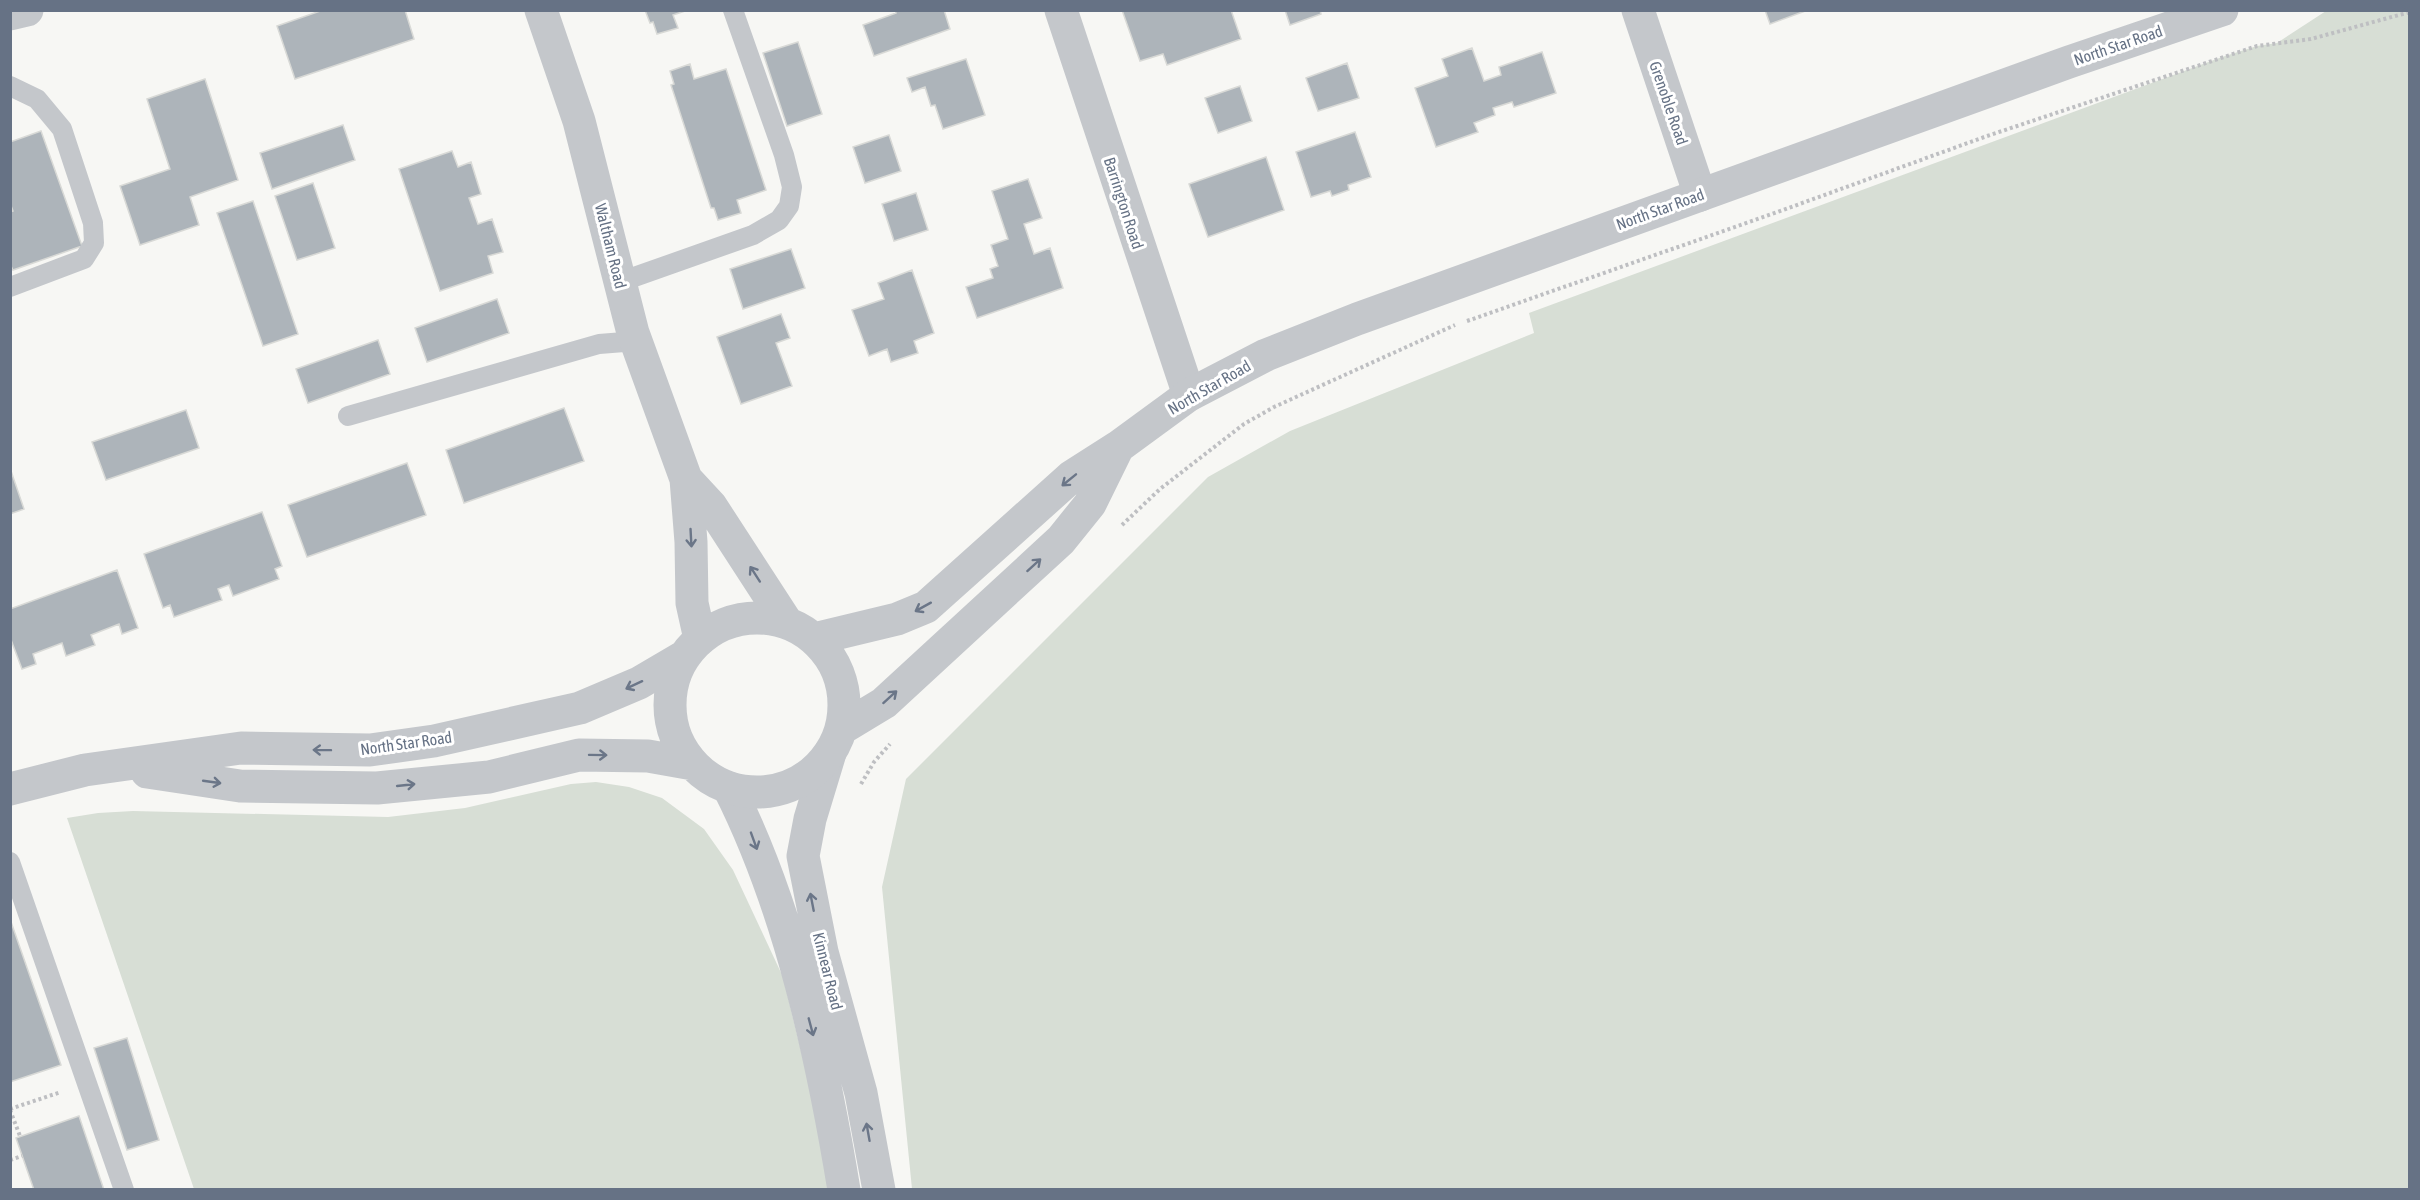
<svg xmlns="http://www.w3.org/2000/svg" width="2420" height="1200" font-family="'Asap Condensed',sans-serif">
  <rect width="100%" height="100%" fill="#f7f7f4"/>
  <path fill="#d7ded5" d="M2326,11H2409V1189H912L882,887L906,779L1208,477L1290,431L1534,333L1529,313L2222,57L2257,46L2277,43Z
    M596,782L629,787L662,798L704,829L733,870L783,977L825,1149L831,1189H194L67,818L98,813L133,811L388,817L465,808L571,784Z"/>
  <path fill="#adb4ba" stroke="#d8d9d6" stroke-width="1.5" d="M323,10H405L414,39L295,79L277,26Z
    M645,10H688L673,15L678,28L657,34L653,22L650,23Z
    M895,10H944L950,29L874,56L863,25L896,13Z
    M1122,10H1231L1241,39L1167,65L1163,54L1140,61Z
    M1285,10H1320L1321,14L1290,25Z
    M1765,10H1808L1770,24Z
    M798,42L822,114L787,126L763,53Z
    M1472,48L1484,81L1501,75L1499,67L1542,52L1556,93L1514,107L1512,102L1493,108L1495,115L1474,123L1478,132L1436,147L1415,88L1448,76L1442,59Z
    M966,59L985,115L943,129L935,105L931,106L925,87L912,92L907,78Z
    M1347,63L1359,98L1318,111L1306,78Z
    M690,64L694,79L726,69L766,190L737,200L741,213L718,220L714,208H711L671,85L674,84L670,71Z
    M205,79L238,180L190,197L199,225L140,245L120,186L170,169L147,99Z
    M1240,86L1252,121L1218,133L1205,98Z
    M343,125L355,160L272,189L260,153Z
    M41,131L82,246L13,270L10,264V212L13,211L10,203V142Z
    M1355,132L1371,177L1348,185L1349,190L1332,196L1330,191L1311,197L1296,152Z
    M889,135L901,171L865,183L853,147Z
    M452,151L458,167L471,162L481,194L469,198L478,224L492,219L503,252L488,256L493,273L440,291L399,169Z
    M1266,157L1284,210L1208,237L1189,184Z
    M1028,179L1042,218L1024,224L1034,254L1050,248L1063,288L977,318L966,287L993,278L990,269L998,266L991,245L1008,239L992,191Z
    M313,183L335,248L297,260L275,196Z
    M916,193L928,230L894,241L882,204Z
    M253,201L298,334L263,346L217,213Z
    M791,249L805,288L743,309L730,269Z
    M912,270L934,333L914,341L918,353L891,362L887,349L869,356L852,310L884,299L878,283Z
    M497,299L509,333L427,362L415,328Z
    M781,314L790,338L776,343L792,386L741,404L717,337Z
    M378,340L390,374L308,403L296,369Z
    M564,408L584,461L464,503L446,450Z
    M186,410L199,448L106,480L92,442Z
    M407,463L426,515L307,557L288,505Z
    M11,471L24,509L10,514V471Z
    M262,512L282,566L275,569L279,579L233,596L229,585L218,589L222,600L174,617L170,605L163,608L144,554Z
    M117,570L138,628L122,634L119,624L91,635L95,645L66,656L62,643L33,654L36,664L22,669L10,637V609Z
    M10,919L61,1065L10,1082Z
    M127,1038L159,1140L127,1150L94,1048Z
    M79,1116L104,1190H34L16,1138Z"/>
  <g fill="none" stroke-linecap="round" stroke-linejoin="round">
    <path stroke="#bebfc2" stroke-width="4" stroke-dasharray="3 3" stroke-linecap="butt" d="M1467,321L1772,214L1987,136L2257,46L2311,39L2410,12
      M1122,525L1160,489L1244,424L1274,407L1455,325
      M861,784L874,762L890,744
      M10,1109L61,1092
      M10,1110L20,1136
      M10,1160L22,1156"/>
    <path stroke="#c4c7cb" stroke-width="20" d="M10,86L37,99L62,129L93,223L94,243L84,259L10,287
      M620,282L753,235L779,220L789,206L792,187L784,155L733,10
      M348,416L599,344L637,341
      M10,862L124,1190"/>
    <path stroke="#c4c7cb" stroke-width="33" d="M1061,10L1189,395
      M1638,10L1700,195
      M10,14L27,10
      M830,753L810,819L803,856L822,952L861,1093L879,1190
      M729,788C790,909 822,1056 844,1190"/>
    <path stroke="#c4c7cb" stroke-width="33" d="M541,10L579,121L633,333L686,479L691,542L692,603L700,639
      M686,479L711,506L787,623
      M670 705a87 87 0 1 1 174 0a87 87 0 1 1-174 0Z
      M814,639L897,619L926,607L1071,477L1118,447L1189,395L1266,355L1357,319L2069,62L2222,10
      M841,729L884,703L1061,540L1090,504L1118,447
      M147,772L240,786L377,788L489,777L579,755L648,756L693,764
      M10,789L85,770L241,748L370,750L434,741L580,708L639,683L685,656"/>
  </g>
  <defs><path id="oneway-shaft" d="M-6 0H5M1.5-3L5.5 0L1.5 3" fill="none" stroke-width="1.6" stroke-linecap="round" stroke-linejoin="round" transform="scale(1.5)"/></defs>
  <g stroke="#6b7688">
    <use href="#oneway-shaft" transform="translate(1069 480) rotate(141)"/>
    <use href="#oneway-shaft" transform="translate(691 538) rotate(87)"/>
    <use href="#oneway-shaft" transform="translate(1034 565) rotate(-42)"/>
    <use href="#oneway-shaft" transform="translate(755 574) rotate(-123)"/>
    <use href="#oneway-shaft" transform="translate(923 607) rotate(151)"/>
    <use href="#oneway-shaft" transform="translate(634 685) rotate(155)"/>
    <use href="#oneway-shaft" transform="translate(890 697) rotate(-42)"/>
    <use href="#oneway-shaft" transform="translate(322 750) rotate(-179)"/>
    <use href="#oneway-shaft" transform="translate(598 755) rotate(1)"/>
    <use href="#oneway-shaft" transform="translate(212 782) rotate(8)"/>
    <use href="#oneway-shaft" transform="translate(406 785) rotate(-6)"/>
    <use href="#oneway-shaft" transform="translate(754 841) rotate(70)"/>
    <use href="#oneway-shaft" transform="translate(812 902) rotate(-101)"/>
    <use href="#oneway-shaft" transform="translate(811 1027) rotate(75)"/>
    <use href="#oneway-shaft" transform="translate(868 1132) rotate(-100)"/>
  </g>
  <g text-anchor="middle" stroke-width="6" stroke-linejoin="round" paint-order="stroke">
    <g font-size="16" fill="#667285" stroke="#fff">
      <text transform="translate(2118 45) rotate(-19)" y="6">North Star Road</text>
      <text transform="translate(1669 103) rotate(71)" y="6">Grenoble Road</text>
      <text transform="translate(1124 203) rotate(72)" y="6">Barrington Road</text>
      <text transform="translate(1660 209) rotate(-20)" y="6">North Star Road</text>
      <text transform="translate(611 246) rotate(76)" y="6">Waltham Road</text>
      <text transform="translate(1209 387) rotate(-30)" y="6">North Star Road</text>
      <text transform="translate(406 743) rotate(-8)" y="6">North Star Road</text>
      <text transform="translate(828 971) rotate(76)" y="6">Kinnear Road</text>
    </g>
  </g>
  <rect width="2420" height="1200" fill="none" stroke="#667285" stroke-width="24"/>
</svg>
